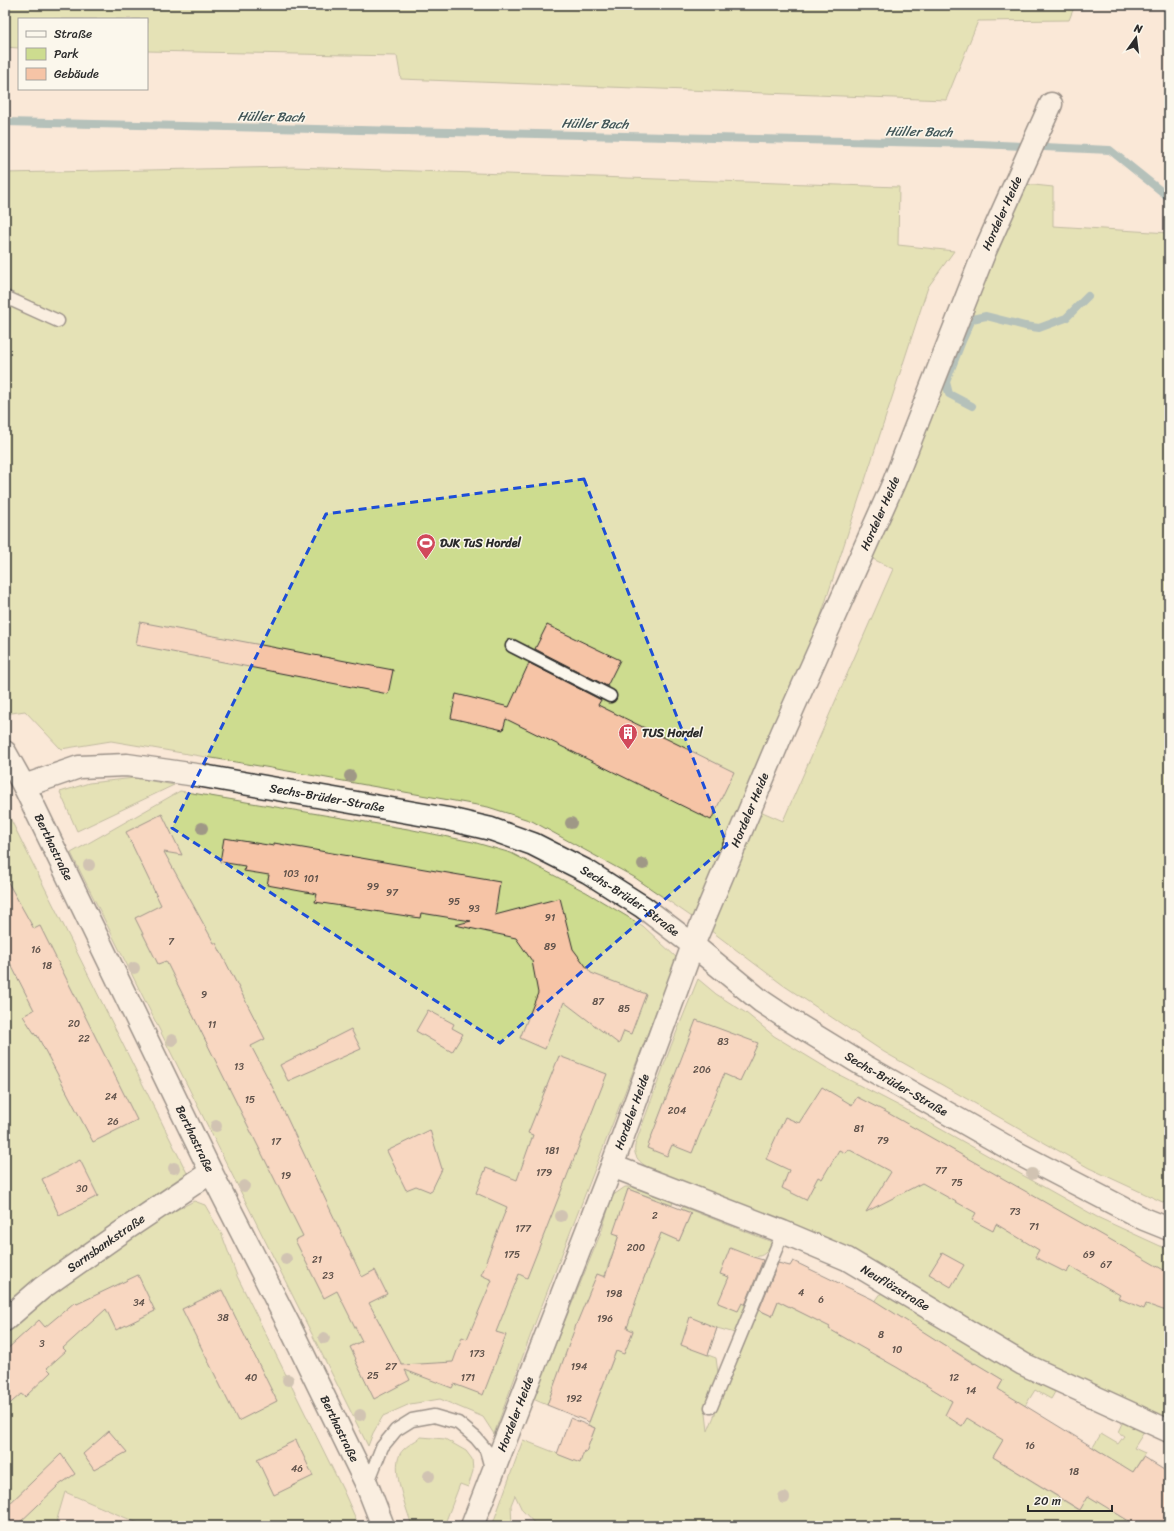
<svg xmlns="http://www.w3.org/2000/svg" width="1174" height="1531" font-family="Sriracha,sans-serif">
  <rect width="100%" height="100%" fill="#fae8d7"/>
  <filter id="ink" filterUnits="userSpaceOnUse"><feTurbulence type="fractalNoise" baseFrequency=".025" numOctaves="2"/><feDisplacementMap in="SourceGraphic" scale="8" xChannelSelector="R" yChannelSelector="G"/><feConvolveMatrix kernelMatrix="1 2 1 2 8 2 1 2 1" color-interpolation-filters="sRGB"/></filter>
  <g filter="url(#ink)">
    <path fill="#f9ddc8" d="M64,1492L145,1526H55Z"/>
    <path fill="#cddc8f" stroke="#7c845d" d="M5,5H1075L1069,20L978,21L946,100L401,79L397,56L147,51V19H19V48L5,47Z
      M293,167L899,187L898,245L954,251L928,287L797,689L712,871L713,897L751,807L783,821L893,569L863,554L1015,183L1053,187V226L1169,233V1205L1089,1168L884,1052L783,985L702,924L634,877L532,821L488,807L271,768L111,741L61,749L25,711L5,714V173Z
      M135,778L174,785L77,831L60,792L89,783Z
      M180,791L408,829L473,842L511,853L586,892L643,926L677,958L535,1323L494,1434L483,1417L440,1399L410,1404L383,1416L373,1433L368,1446L71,853Z
      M5,808L187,1173C125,1215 62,1257 5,1305Z
      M698,979L716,994L746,1013L774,1036L830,1070L905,1109L1097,1217L1169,1250V1419L1106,1390L1078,1379L1042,1361L818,1235L781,1219L653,1170C641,1164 631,1157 636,1142L671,1046Z
      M625,1187H632L673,1202L672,1205L628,1189L614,1233L619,1235L604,1277L597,1275L547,1405L533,1399L602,1230L612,1196Z
      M194,1201L205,1205L222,1235L237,1276L343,1490L359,1526H145L65,1492L55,1526H5V1332L29,1311L141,1228Z
      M683,1207L772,1242C766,1253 765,1256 753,1257L748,1269L760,1274L735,1333L717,1328L708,1355L716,1358L718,1373L705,1405L708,1431L758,1310L772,1316L786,1282L784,1304L821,1322L834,1296L917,1379L952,1401L996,1393L1003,1380L874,1303L882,1292L987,1355L1055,1392L1051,1399L1035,1390L993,1457L1079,1510L1111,1459L1093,1447L1101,1434L1118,1444L1124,1436L1118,1432L1123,1421L1144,1432L1134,1448L1145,1453L1110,1509L1137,1526H537L522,1510L515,1495L511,1505L512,1526H492L523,1440L579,1462L584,1451L586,1452L595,1428L588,1425L661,1233L679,1241L691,1213L681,1209Z
      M421,1437L445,1439L466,1451L472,1459L473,1471L468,1487L460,1484L444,1526H412C407,1509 391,1471 400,1454C404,1447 414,1442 421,1437Z"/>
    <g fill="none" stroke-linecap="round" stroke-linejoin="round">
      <path stroke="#629298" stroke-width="8" d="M5,122L978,144L1110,150L1166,195L1169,196
        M972,406L949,394L946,382L962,341L972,319L986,316L1025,326L1039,328L1066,318L1088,296"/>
    </g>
    <path fill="#f6c4a6" stroke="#2b2b2b" d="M140,622L393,670L388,694L136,645Z
      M547,625L620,660L607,686L535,649Z
      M529,663L601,700L598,705L734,772L711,820L506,719L503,730L451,718L456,694L509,707Z
      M162,814L182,855L164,852L214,943H216L265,1039L251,1046L270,1082L362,1277L375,1270L387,1294L369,1303L402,1365L453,1362L462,1337L467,1339L492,1280L481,1275L487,1262L486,1261L507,1207L476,1193L486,1168L517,1180L533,1135L528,1133L559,1056L607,1074L527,1278L519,1274L496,1332L506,1335L483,1395L454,1384L452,1388L405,1370L410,1380L374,1399L355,1360L356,1359L350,1347L362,1341L337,1291L324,1298L295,1240L303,1236L248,1126L166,961L158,964L135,918L161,905L126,832Z
      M224,838L274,846V843L500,882L495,915L560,898L573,949L591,973L646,994L631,1034L624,1031L619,1044L564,1002L545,1049L520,1038L538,993L532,961L516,938L455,925L471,921L421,913L420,918L315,902L317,894L267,885L269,875L244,871L245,866L220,862Z
      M5,877L34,929L40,926L137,1120L93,1142L37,1035L36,1036L23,1016L34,1010L5,953Z
      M428,1010L454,1024L452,1028L463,1034L452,1052L416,1031Z
      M696,1020L758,1043L740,1081L724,1074L692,1153L672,1145L667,1156L647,1148Z
      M351,1029L361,1049L288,1081L280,1065Z
      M822,1087L852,1105L857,1097L888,1113L1169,1273V1312L1146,1304L1144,1309L1118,1298L1120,1295L1070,1266L1067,1273L1035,1257L1039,1250L996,1224L993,1231L972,1220L976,1213L922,1183L866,1212L891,1172L848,1149L845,1153L839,1150L822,1179L818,1177L806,1200L782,1188L789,1170L766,1159L785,1117L799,1123Z
      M430,1130L442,1169L431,1192L416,1186L406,1190L387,1151Z
      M80,1160L98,1196L59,1215L42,1179Z
      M628,1189L691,1213L679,1241L661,1233L639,1291L627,1328L633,1331L624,1354L616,1351L589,1422L547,1405L576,1325L597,1274L605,1277L619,1235L613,1233Z
      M730,1248L753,1257L763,1260L745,1305L742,1303L738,1311L718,1303L729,1277L720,1274Z
      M942,1253L964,1265L951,1287L929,1274Z
      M793,1261L872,1299L974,1364L975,1363L1003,1380L998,1389L1133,1472L1143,1457L1169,1473V1526H1137L1088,1496L1080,1510L993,1457L1003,1440L967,1418L962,1426L945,1415L952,1401L898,1368L829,1329L830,1327L778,1301L772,1316L759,1310L778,1263L790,1266Z
      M138,1275L155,1311L116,1330L106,1309L63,1348L66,1351L47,1368L51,1372L25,1397L21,1394L5,1408V1351L39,1320L45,1327L75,1302L77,1304Z
      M222,1290L277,1401L238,1421L182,1309Z
      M690,1317L717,1328L708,1355L681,1345Z
      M570,1418L595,1428L586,1452L584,1451L580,1463L557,1454Z
      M109,1431L127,1452L94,1470L83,1454Z
      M296,1440L313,1476L274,1495L257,1459Z
      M61,1454L75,1474L59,1485L16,1526H11L5,1520V1508Z"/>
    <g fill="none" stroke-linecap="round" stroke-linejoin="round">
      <g stroke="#2b2b2b" stroke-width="15">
        <path id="service" d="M5,297L58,321
          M512,646L610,696
          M711,1407L783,1232
          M367,1485L382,1447L396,1430L412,1420L434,1416L458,1423L476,1438L486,1450L492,1472"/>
      </g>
      <g stroke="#2b2b2b" stroke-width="25">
        <g id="minor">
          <path id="s1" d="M5,752L24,786L211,1172L289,1325L367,1485L383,1526"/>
          <path id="s2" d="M24,786L79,767L127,765L203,776L448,819L491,829L533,844L588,872L643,907L693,945L761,1001L788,1019L863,1065L1019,1154L1144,1219L1169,1229"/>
          <path id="s3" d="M612,1166L783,1232L847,1259L1023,1364L1169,1431"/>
          <path id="s4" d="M5,1320L42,1288L126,1229L211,1172"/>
          <path id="s5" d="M472,1526L612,1166L693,945L782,733L894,482L984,253L1051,104"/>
        </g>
      </g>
      <use href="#service" stroke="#fbf7ec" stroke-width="12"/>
      <use href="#minor" stroke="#fbf7ec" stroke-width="22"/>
    </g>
    <g fill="#9f9886">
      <circle cx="350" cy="776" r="6"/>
      <circle cx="571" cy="823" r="6"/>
      <circle cx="202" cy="828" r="6"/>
      <circle cx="643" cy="864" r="6"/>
      <circle cx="89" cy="865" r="6"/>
      <circle cx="134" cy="968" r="6"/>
      <circle cx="172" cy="1040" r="6"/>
      <circle cx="216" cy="1126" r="6"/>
      <circle cx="174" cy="1168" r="6"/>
      <circle cx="1032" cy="1174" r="6"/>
      <circle cx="244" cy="1186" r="6"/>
      <circle cx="561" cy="1216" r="6"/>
      <circle cx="286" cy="1259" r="6"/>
      <circle cx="324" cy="1338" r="6"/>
      <circle cx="288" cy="1380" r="6"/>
      <circle cx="360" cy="1415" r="6"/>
      <circle cx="429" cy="1476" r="6"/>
      <circle cx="784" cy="1498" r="6"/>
    </g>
  </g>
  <path d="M0 0H1174V1531H0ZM584,479L727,845L500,1043L172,828L326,514Z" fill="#fae8d7" fill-opacity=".55" fill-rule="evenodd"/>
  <path fill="none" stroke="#1d4ed8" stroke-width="3" stroke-dasharray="8 5" stroke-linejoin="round" d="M584,479L727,845L500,1043L172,828L326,514Z"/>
  <defs>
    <g id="stadium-pin" transform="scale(1)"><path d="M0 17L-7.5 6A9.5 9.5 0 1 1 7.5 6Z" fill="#d1495b" stroke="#fbf7ec"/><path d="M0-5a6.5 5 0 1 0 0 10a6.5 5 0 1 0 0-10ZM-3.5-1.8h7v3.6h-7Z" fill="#fff"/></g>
    <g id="building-pin" transform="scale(1)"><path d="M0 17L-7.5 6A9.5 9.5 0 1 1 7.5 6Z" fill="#d1495b" stroke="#fbf7ec"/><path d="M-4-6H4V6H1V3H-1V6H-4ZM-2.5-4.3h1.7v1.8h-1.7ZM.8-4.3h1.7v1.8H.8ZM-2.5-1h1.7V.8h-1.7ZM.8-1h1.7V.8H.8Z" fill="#fff"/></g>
  </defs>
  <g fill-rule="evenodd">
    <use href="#stadium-pin" x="426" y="543"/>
    <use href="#building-pin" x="628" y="733"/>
  </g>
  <g text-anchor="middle" stroke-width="3" stroke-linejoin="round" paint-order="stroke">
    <g font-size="10" fill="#5e514a">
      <text x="291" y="877">103</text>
      <text x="311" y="882">101</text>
      <text x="373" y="890">99</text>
      <text x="392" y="896">97</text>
      <text x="454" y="905">95</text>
      <text x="474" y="912">93</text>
      <text x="550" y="921">91</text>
      <text x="171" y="945">7</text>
      <text x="550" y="950">89</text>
      <text x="36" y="953">16</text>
      <text x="47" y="969">18</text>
      <text x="204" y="998">9</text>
      <text x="598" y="1005">87</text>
      <text x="624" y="1012">85</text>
      <text x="74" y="1027">20</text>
      <text x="212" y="1028">11</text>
      <text x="84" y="1042">22</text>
      <text x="723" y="1045">83</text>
      <text x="239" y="1070">13</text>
      <text x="702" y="1073">206</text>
      <text x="111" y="1100">24</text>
      <text x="250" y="1103">15</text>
      <text x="677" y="1114">204</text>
      <text x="113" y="1125">26</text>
      <text x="859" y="1132">81</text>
      <text x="883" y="1144">79</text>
      <text x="276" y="1145">17</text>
      <text x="552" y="1154">181</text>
      <text x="941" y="1174">77</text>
      <text x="544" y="1176">179</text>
      <text x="286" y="1179">19</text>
      <text x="957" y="1186">75</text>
      <text x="82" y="1192">30</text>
      <text x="1015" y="1215">73</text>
      <text x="655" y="1219">2</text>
      <text x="1034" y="1230">71</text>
      <text x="523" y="1232">177</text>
      <text x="636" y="1251">200</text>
      <text x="512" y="1258">175</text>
      <text x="1089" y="1258">69</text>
      <text x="317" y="1263">21</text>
      <text x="1106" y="1268">67</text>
      <text x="328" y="1279">23</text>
      <text x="801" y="1296">4</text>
      <text x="614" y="1297">198</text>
      <text x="821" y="1303">6</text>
      <text x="139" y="1306">34</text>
      <text x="223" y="1321">38</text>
      <text x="605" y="1322">196</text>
      <text x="881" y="1338">8</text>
      <text x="42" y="1347">3</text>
      <text x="897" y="1353">10</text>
      <text x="477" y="1357">173</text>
      <text x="391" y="1370">27</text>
      <text x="579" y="1370">194</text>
      <text x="373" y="1379">25</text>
      <text x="251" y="1381">40</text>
      <text x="468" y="1381">171</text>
      <text x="954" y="1381">12</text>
      <text x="971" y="1394">14</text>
      <text x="574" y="1402">192</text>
      <text x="1030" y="1449">16</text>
      <text x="297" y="1472">46</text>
      <text x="1074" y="1475">18</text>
    </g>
    <g font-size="12" fill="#2b2b2b" stroke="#fbf7ec">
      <text dy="4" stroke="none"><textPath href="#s5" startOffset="1416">Hordeler Heide</textPath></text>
      <text dy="4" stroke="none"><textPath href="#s5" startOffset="1092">Hordeler Heide</textPath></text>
      <text dy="4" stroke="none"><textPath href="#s2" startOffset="309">Sechs-Brüder-Straße</textPath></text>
      <text dy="4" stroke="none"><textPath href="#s5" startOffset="768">Hordeler Heide</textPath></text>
      <text dy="4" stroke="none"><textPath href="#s1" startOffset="107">Berthastraße</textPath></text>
      <text dy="4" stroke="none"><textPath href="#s2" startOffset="633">Sechs-Brüder-Straße</textPath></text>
      <text dy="4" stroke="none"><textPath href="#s2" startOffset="957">Sechs-Brüder-Straße</textPath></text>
      <text dy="4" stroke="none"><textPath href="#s5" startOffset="444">Hordeler Heide</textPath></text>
      <text dy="4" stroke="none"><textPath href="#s1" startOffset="431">Berthastraße</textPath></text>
      <text dy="4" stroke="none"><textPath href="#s4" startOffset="127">Sarnsbankstraße</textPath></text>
      <text dy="4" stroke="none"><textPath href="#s3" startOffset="309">Neuflözstraße</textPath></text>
      <text dy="4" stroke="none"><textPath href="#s5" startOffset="120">Hordeler Heide</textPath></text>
      <text dy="4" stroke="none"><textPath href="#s1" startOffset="755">Berthastraße</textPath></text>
    </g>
    <g font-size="12" font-weight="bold" fill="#2b2b2b" stroke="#fbf7ec" text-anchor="start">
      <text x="440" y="547">DJK TuS Hordel</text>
      <text x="642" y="737">TUS Hordel</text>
    </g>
    <g font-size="13" font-style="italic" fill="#425658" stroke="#fbf7ec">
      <text transform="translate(271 116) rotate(1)" y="5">Hüller Bach</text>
      <text transform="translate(595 123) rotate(1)" y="5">Hüller Bach</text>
      <text transform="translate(919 131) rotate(1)" y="5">Hüller Bach</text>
    </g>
  </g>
  <rect width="1174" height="1531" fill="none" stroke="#fbf7ec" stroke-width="20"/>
  <rect x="10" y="10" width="1154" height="1511" fill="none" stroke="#2b2b2b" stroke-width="1.5" filter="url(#ink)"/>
  <rect x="18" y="18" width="130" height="72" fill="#fbf7ec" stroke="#a8a59f"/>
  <rect x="26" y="31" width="20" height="6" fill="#fbf7ec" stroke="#a8a59f"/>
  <text x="54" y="38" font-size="12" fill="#2b2b2b">Straße</text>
  <rect x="26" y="48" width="20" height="12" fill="#cddc8f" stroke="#a8a59f"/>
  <text x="54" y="58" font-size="12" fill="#2b2b2b">Park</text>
  <rect x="26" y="68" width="20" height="12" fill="#f6c4a6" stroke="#a8a59f"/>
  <text x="54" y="78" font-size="12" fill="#2b2b2b">Gebäude</text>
  <g transform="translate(1136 38) rotate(14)" stroke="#fbf7ec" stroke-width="3" paint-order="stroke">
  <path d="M0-3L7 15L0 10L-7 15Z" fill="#2b2b2b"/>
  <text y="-6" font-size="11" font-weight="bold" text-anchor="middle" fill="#2b2b2b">N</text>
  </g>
  <path d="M1028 1505v6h84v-6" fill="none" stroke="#2b2b2b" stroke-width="2"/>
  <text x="1034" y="1505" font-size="12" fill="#2b2b2b" stroke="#fbf7ec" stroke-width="3" paint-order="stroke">20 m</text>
</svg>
